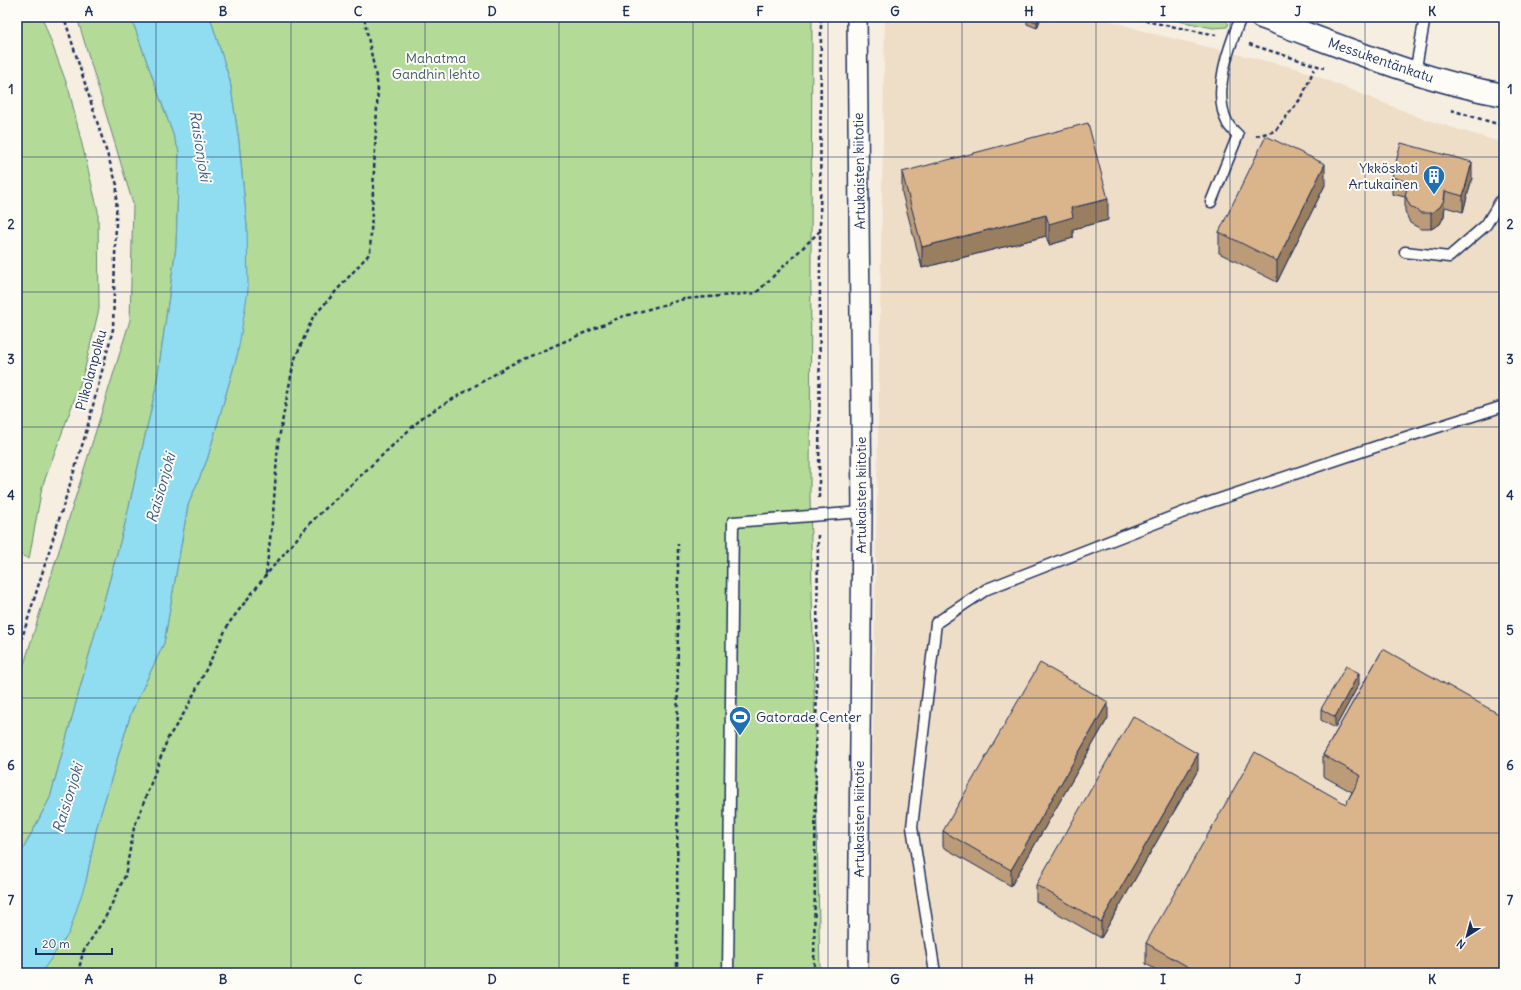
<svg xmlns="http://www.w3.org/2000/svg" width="1521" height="990" font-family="Delius,sans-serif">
  <rect width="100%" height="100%" fill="#f6eee1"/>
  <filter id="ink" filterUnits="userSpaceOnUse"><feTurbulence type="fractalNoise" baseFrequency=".025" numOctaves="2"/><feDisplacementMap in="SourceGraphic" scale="8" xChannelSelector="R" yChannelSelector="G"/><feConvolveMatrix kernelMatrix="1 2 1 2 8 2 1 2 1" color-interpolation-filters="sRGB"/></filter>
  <g filter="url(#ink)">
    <path fill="#eeddc7" d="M885,17H1098L1150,33L1299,69L1421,118L1493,140L1504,142V973H869Z"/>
    <path fill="#b3da97" stroke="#67847a" d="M17,17H42L69,90L98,211L99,309L83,376L42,487L29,559L17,553Z
      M77,17H131L179,151L176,247L156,388L125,524L50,798L18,859L17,875V687L130,320L133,204Z
      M210,17H812L810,494L820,973H41L86,881L97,826L131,713L164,643L188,505L207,460L238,352L247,227L239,142L230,81Z
      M1159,17H1219L1224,19L1229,24L1227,27L1213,28Z"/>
    <path fill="#90dcf1" stroke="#6197b6" d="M131,17H210L230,81L239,142L247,227L248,290L238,352L207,460L188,505L164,643L131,713L97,826L86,881L69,933L41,973H17L18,859L50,798L125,524L156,388L176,247L179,151Z"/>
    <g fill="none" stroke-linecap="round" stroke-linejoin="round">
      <g stroke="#1b2f5e" stroke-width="13">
        <path id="lane" d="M1415,73L1425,17
          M1211,202L1238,135C1235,132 1230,128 1228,124C1211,93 1229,47 1241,17
          M1405,252L1449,257L1486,225L1504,195
          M728,973L733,522L862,512
          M935,973L912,827L936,623L987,589L1202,505L1378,446L1504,406"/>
      </g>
      <g stroke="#1b2f5e" stroke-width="22">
        <path id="street" d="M857,17L862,512L858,973"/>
      </g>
      <g stroke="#1b2f5e" stroke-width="25">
        <path id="secondary" d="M1261,17C1341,46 1420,80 1504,95"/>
      </g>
      <path stroke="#1b2f5e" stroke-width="2.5" stroke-dasharray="4 3" stroke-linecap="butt" d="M1131,17L1155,23L1216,35
        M1249,44L1324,68
        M1451,110L1504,126
        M1256,136L1275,131L1302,97L1314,69
        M819,498L821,17
        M266,574L273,514L278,443L294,361L313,317L370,253L378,87L364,17
        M17,654L85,436L113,329L117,185L64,17
        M78,973L83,952L106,916L125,876L134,828L168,738L186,710L229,623L266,575L310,523L424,416L512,364L621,317L684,299L756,293L820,231
        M677,973L678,544
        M814,973L818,533"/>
      <use href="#lane" stroke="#fdfcf7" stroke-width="10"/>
      <use href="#street" stroke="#fdfcf7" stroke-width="19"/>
      <use href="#secondary" stroke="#fdfcf7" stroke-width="22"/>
    </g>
    <path fill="#bb9b78" stroke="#1b2f5e" d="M1040,17V20L1037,28L1027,24V19Z
      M902,172L1108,220L1073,229V238L1049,245L1046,236L922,268L902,193Z
      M1392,177L1472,178L1463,212L1445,207L1444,216L1440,224L1431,229H1421L1410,223L1405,211V197L1392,194Z
      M1325,185L1277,282L1219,253V232Z
      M1383,649L1504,973H1162L1146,964V943L1346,804L1352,792L1323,776V755Z
      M1359,684L1335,728L1321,720V709Z
      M1108,718L1011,886L943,847V831Z
      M1198,770L1101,938L1036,901V885Z"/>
    <path fill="#997e61" stroke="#1b2f5e" d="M1039,17H1040V20L1037,28V22Z
      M1472,162V178L1463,212V196Z
      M1325,164V185L1277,282V261Z
      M1445,191L1444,216L1440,224L1431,229V213Z
      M1108,199V220L1073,229V238L1049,245V224L1071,208Z
      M1046,215V236L922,268V247Z
      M1359,673V684L1335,728V717Z
      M1108,702V718L1011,886V870Z
      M1198,754V770L1101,938V922Z"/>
    <path fill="#dab48b" stroke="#1b2f5e" d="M1027,17H1039L1037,22L1027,19Z
      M1088,123L1108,199L1071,208L1073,217L1049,224L1046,215L922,247L902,172Z
      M1266,136L1325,164L1277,261L1219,232Z
      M1401,143L1472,162L1463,196L1445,191L1444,200L1440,207L1431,213H1421L1410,206L1405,195L1408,186L1411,183L1392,177Z
      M1383,649L1504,717V973H1199L1146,943L1255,752L1346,804L1361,776L1323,755Z
      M1040,663L1108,702L1011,870L943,831Z
      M1346,666L1359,673L1335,717L1321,709Z
      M1133,716L1198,754L1101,922L1036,885Z"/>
  </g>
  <path fill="none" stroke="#1b2f5e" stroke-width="1" stroke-opacity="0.55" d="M156,17V973M291,17V973M425,17V973M559,17V973M693,17V973M828,17V973M962,17V973M1096,17V973M1230,17V973M1365,17V973M17,157H1504M17,292H1504M17,427H1504M17,563H1504M17,698H1504M17,833H1504"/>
  <defs>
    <g id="building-pin" transform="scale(1.15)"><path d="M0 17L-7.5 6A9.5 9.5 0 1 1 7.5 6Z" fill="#1f6fb2" stroke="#fdfcf7"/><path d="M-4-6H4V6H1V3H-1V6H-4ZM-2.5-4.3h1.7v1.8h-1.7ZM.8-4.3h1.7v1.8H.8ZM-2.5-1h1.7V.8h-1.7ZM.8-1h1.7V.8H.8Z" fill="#fff"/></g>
    <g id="stadium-pin" transform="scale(1.15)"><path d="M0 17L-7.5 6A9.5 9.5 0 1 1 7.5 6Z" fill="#1f6fb2" stroke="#fdfcf7"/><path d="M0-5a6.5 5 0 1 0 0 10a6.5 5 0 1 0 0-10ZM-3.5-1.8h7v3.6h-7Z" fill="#fff"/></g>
  </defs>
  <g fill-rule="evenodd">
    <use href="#building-pin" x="1434" y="176"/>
    <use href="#stadium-pin" x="740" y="717"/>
  </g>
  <g text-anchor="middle" stroke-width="4" stroke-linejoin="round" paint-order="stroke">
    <g font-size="14" fill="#415a6c" stroke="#fdfcf7">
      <text x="436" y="63">Mahatma<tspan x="436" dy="16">Gandhin lehto</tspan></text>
    </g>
    <g font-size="14" fill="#1b2f5e" stroke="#fdfcf7">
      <text transform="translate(1381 60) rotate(19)" y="5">Messukentänkatu</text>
      <text transform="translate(859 171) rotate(-91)" y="5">Artukaisten kiitotie</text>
      <text transform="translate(91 370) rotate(-75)" y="5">Pilkolanpolku</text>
      <text transform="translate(861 495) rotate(-90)" y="5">Artukaisten kiitotie</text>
      <text transform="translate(859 819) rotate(-90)" y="5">Artukaisten kiitotie</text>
    </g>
    <g font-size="14" fill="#1b2f5e" stroke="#fdfcf7" text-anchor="end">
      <text x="1418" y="173">Ykköskoti<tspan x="1418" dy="16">Artukainen</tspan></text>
      <text x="756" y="722" text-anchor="start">Gatorade Center</text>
    </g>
    <g font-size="15" font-style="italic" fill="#385a83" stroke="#fdfcf7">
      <text transform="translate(200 146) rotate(81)" y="5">Raisionjoki</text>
      <text transform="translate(161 488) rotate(-74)" y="5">Raisionjoki</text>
      <text transform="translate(68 798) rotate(-73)" y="5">Raisionjoki</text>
    </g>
  </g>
  <rect width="1521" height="990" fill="none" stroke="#fdfcf7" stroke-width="44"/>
  <g transform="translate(1467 936) rotate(216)" stroke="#fdfcf7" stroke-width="3" paint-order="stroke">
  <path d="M0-3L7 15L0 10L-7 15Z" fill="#1b2f5e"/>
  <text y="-6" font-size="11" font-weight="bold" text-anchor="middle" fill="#1b2f5e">N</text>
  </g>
  <path d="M36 948v6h76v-6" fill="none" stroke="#1b2f5e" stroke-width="2"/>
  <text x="42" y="948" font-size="12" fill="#1b2f5e" stroke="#fdfcf7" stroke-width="3" paint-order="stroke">20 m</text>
  <rect x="22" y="22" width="1477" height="946" fill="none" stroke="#1b2f5e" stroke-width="1.5"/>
  <g font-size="13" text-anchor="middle" font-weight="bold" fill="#1b2f5e">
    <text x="89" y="16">A</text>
    <text x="223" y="16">B</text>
    <text x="358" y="16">C</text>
    <text x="492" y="16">D</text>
    <text x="626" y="16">E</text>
    <text x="760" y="16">F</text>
    <text x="895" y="16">G</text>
    <text x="1029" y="16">H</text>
    <text x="1163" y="16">I</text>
    <text x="1298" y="16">J</text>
    <text x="1432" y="16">K</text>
    <text x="11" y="94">1</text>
    <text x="1510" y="94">1</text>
    <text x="11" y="229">2</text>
    <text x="1510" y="229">2</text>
    <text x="11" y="364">3</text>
    <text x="1510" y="364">3</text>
    <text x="11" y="500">4</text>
    <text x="1510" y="500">4</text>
    <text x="11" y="635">5</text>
    <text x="1510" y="635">5</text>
    <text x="11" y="770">6</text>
    <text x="1510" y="770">6</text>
    <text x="11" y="905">7</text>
    <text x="1510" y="905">7</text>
    <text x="89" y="984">A</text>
    <text x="223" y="984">B</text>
    <text x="358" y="984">C</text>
    <text x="492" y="984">D</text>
    <text x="626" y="984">E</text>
    <text x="760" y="984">F</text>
    <text x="895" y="984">G</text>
    <text x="1029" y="984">H</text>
    <text x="1163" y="984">I</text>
    <text x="1298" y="984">J</text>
    <text x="1432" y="984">K</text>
  </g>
</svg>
